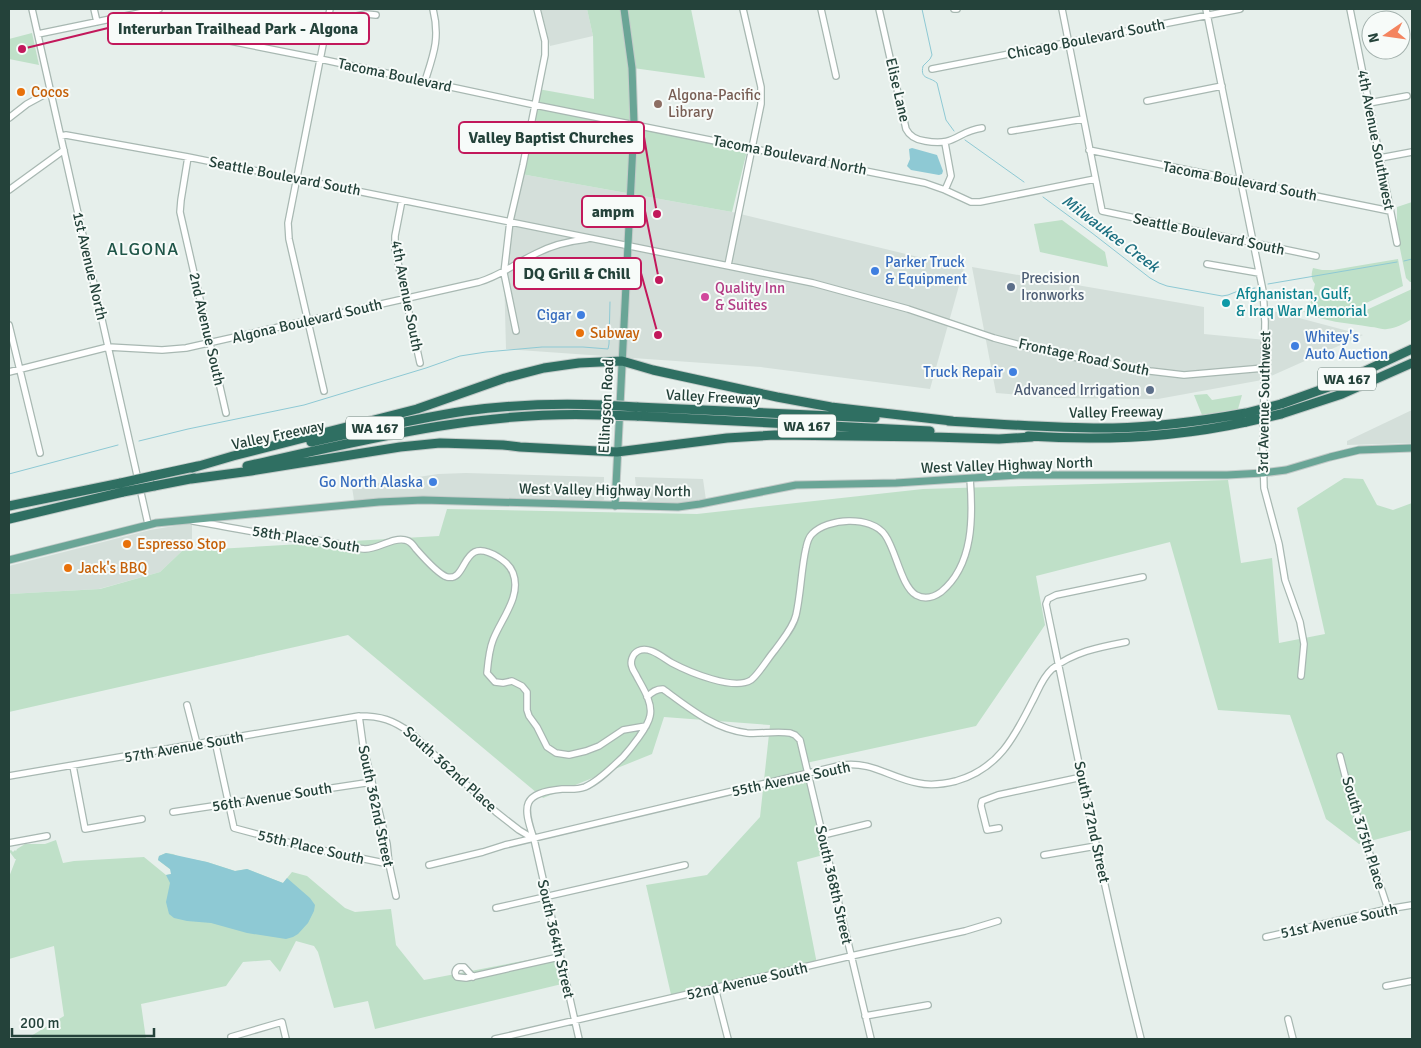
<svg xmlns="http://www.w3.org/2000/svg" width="1421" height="1048" font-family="Signika,sans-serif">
  <rect width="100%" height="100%" fill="#e6efeb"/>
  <path fill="#d4dfda" d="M541,9H587L593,36L550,46Z
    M521,174L732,212L964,268L930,389L761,367L506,349L504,273Z
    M972,267L1204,307V334L1266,340L1265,309L1363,335L1262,380L1158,399L1057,398L996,393Z
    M1412,410V443L1347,445V441Z
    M466,473L604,477V500L595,502L548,501L444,496L354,500L352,487L438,474Z
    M635,477L703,479L706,500L692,503H660L637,501Z
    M192,523V550L182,551L160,572L99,589L9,594V566L150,530Z"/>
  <path fill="#bfe0c8" d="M587,9H691L705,78L633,68L634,124L747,151L732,212L521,174L538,89L594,99L593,36Z
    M32,33L39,65L9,59V39Z
    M1412,202V282H1410L1406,278L1397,234V207Z
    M1062,220L1105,252L1108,267L1040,252L1034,224Z
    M1398,259L1403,286L1349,311L1338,312L1310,305L1315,284C1311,278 1311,275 1313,268L1322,270H1333Z
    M1412,289V319C1404,324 1396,328 1387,329C1381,330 1376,327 1371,327C1347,323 1323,322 1302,311L1349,318Z
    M1207,394L1212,400L1242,395L1238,409L1202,415L1194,395Z
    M1344,478L1363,479L1377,505L1393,510L1412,503V830L1359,844L1326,819L1290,715L1218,710L1170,542L1036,576L1045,625L976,726L806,763L827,854L797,862L817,964L672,999L646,885L707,875L760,817L770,725L664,717L652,754L543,798L348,635L9,712V594L100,589L160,572L182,551L439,536L447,509L697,514L923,489L1228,480L1241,563L1272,558L1279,643L1325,634L1297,508Z
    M56,840L63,863L74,861L144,857L166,875L171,874V870L158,860L159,856L166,853L173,854L180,857L207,862L235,871L247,869L283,883L292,872L307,876L345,908L355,912L391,909L396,945L424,980L559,954L566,983L375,1029L368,1001L334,1008L318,952L314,946L296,941L280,972L270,960L243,962L226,986L141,1004L146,1039H32L31,1036L64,1016L54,946L9,959V877L16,859H15L9,851L11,850L13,852L15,850L16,851L17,849L25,844H45Z"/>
  <path fill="#8ec9d4" d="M912,148L937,155L943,171L942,174L939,175L911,170L907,166L910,159L909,149Z
    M166,853L207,862L235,871L247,869L283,883L287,878L310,898L315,905L314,911L308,923L298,934L293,937L286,939L247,933L211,923L187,921L174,918L169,914L166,902L170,883L166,875L171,874L170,869L158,860L159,856Z"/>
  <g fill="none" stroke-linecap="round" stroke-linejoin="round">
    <path stroke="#8ec9d4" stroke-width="1" d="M922,9L932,55L930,59L923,66C920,80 929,76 937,83L946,120L954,131
      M965,140L1024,182
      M1043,197L1092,233L1150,278L1159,283L1167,286L1222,296L1228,295L1238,291L1255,288
      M1404,261L1412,259
      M1268,284L1397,262
      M139,441L188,429L304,405L426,368L460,356L486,352L542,347H583L608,349L609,344L610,302
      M9,474L118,445"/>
    <g stroke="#a8b8b2" stroke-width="8">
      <path id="minor" d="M32,9C70,181 108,353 148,524
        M94,9L97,22
        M821,9L836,76
        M879,9L906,129C910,137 917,140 925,141C956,147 957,131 982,128
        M954,9H957
        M1062,9L1102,211L1316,256
        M1206,9L1263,291L1265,322L1263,454L1264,488L1279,544L1285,580L1300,622L1304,644L1301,676
        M1350,9L1397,243
        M153,10L155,26
        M329,22L366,14L376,15
        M144,24L320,59L535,105L925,183L945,190L971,202H980L1095,179
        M38,34L159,9
        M932,69L1240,9
        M425,81C434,53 440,38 433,9
        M1147,101L1222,86
        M1369,103L1407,96
        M9,118L27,104L51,91
        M1011,131L1083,119
        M61,136L66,135L188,157L813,283L908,309L994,338L1039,350L1108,364L1150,371L1184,375L1264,368
        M945,143L951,176L945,190
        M1089,150L1390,211
        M188,157L181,200L180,212L226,413
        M1380,158L1412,152
        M9,190L64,150
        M402,200L395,236V249L420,363
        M1207,264L1259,273
        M728,265L761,104V87L743,9
        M9,325L40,453
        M516,331L504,273L510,221L523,165L545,55V41L537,9
        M9,372L108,347L162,350L186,348L479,282C502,275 514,264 535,254C552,245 569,241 587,239
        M324,391L289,239L288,223L330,9
        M193,521C223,526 253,532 283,537C294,539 305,539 317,540C328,542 339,544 350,546C355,547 360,549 365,549C379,549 392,537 405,540C411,541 413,545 416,549C423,557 438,574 447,577C469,582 460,534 498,557C504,561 510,565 513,573C522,596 501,619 493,640C489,650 488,662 487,673L495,682L503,683L512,681L522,686L527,692V710L529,716L537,727L547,747L556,753L569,755L586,751L599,746L623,730L646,726
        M647,697C652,692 656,689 663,689C689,708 714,729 747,733C761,734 776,731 790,733L795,735L800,740L871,1039
        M187,705L197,744
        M359,716L363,745L387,844L389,864L396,896
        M215,741L234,828L306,847L389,864
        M1340,756L1349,791L1388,909
        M73,766L85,829L142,819
        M9,776L359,716C381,716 393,720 411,733L496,812L519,830L534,839
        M173,812L372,782
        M999,828L987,830L981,806L982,801L998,795L1082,777
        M823,835L868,824
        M9,843L47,836
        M1044,855L1096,846
        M429,865L483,852L505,845L842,765C872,761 890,778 918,783C931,786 944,784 956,781C998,769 1014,738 1032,702C1038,691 1042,678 1052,669C1073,652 1100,647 1126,642
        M496,908L685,865
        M1266,937L1388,909L1412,905
        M473,977L464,967H459C455,969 454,974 457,977L466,978L559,957
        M1386,986L1412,981
        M715,988L728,1039
        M865,1016L928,1005
        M1288,1019L1293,1039
        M231,1037L282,1022L286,1039
        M495,1039L851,956L965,931L998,921
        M579,1039L534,839C522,805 522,793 562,789C570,789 577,790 585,787C599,781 612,767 623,757C631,748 648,727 650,716C653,703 643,688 637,677C636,674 633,671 632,667C630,662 632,654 638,651C649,645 663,658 672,663C689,672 734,691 751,680C759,674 768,658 775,650C782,640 793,628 796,615C801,593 801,570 806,548C807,543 808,538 812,534C827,518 871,515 885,535C896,550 901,586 916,595C925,600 934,597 941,592C974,565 973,516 970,478
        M1141,1039C1105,895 1076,749 1046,604L1048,599L1056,595L1143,577"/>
    </g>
    <g stroke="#c2cac8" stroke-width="9">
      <path id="major" d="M615,506L634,124L632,68L624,9
        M9,560L156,523L379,502L423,500L678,507L700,504L796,485L896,483L1018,475H1227L1263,473L1286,470L1330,457L1359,450L1412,448"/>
    </g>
    <g stroke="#c2cac8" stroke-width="11">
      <path id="highway" d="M1281,404L1337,384L1412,349
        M637,407L875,418
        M1281,414L1342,394L1412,363
        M637,416L930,431
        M948,421C1003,424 1058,429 1113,428C1158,427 1202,421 1246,413
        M1028,436C1103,441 1173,438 1246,422
        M311,442C362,431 413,419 465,411C510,405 556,403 602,405
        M247,466C363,440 481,410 602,415
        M192,468L233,456L417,409L505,378L544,368L579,363L622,361L653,370L777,397L831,407L952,421
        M152,476L198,466
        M191,479L251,471L400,447L440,443L503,445L520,447L617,452L727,438L775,435L932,437L999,439L1032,437
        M154,486L195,478
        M9,506L121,483
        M9,519L123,492"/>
    </g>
    <use href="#minor" stroke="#fff" stroke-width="5.5"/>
    <use href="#major" stroke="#6aa596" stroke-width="7"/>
    <use href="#highway" stroke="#2f6f62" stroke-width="9"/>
    <g stroke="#c2cac8" stroke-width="11" stroke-linecap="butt">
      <path id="highway-bridge" d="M602,405L637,407
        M1246,413L1281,404
        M602,415L637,416
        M1246,422L1281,414
        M121,483L152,476
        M123,492L154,486"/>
    </g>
    <use href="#highway-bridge" stroke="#2f6f62" stroke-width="9"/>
  </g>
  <g fill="#e8710a" stroke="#f7fbf9" stroke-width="2">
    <circle cx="21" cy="92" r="5"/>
    <circle cx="580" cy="333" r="5"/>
    <circle cx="127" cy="544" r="5"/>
    <circle cx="68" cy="568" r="5"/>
  </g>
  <circle fill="#8d6e63" stroke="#f7fbf9" stroke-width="2" cx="658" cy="104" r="5"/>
  <g fill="#3f7fe0" stroke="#f7fbf9" stroke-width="2">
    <circle cx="875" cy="271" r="5"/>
    <circle cx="581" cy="315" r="5"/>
    <circle cx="1295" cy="346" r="5"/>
    <circle cx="1013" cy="372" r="5"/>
    <circle cx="433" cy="482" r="5"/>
  </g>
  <g fill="#5c6f8a" stroke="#f7fbf9" stroke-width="2">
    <circle cx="1011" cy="287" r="5"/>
    <circle cx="1150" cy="390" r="5"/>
  </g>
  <circle fill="#d1479c" stroke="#f7fbf9" stroke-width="2" cx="705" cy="297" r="5"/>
  <circle fill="#0f9aa8" stroke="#f7fbf9" stroke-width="2" cx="1226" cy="303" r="5"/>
  <g text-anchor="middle" stroke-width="4" stroke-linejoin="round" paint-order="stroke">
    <g fill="#f7fbf9" stroke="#637a73" stroke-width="1">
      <rect x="1318" y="367.5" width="58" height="23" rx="4"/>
      <rect x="778" y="414.5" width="58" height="23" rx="4"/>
      <rect x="346" y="416.5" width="58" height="23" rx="4"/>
    </g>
    <g font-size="14" font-weight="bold" fill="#24423a">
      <text x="1347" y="384">WA 167</text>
      <text x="807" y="431">WA 167</text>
      <text x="375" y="433">WA 167</text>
    </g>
    <g font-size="15" fill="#24423a" stroke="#f7fbf9">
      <text transform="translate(1086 39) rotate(-11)" y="5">Chicago Boulevard South</text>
      <text transform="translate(395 75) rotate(12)" y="5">Tacoma Boulevard</text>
      <text transform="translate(898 90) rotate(77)" y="5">Elise Lane</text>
      <text transform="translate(1376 140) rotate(79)" y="5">4th Avenue Southwest</text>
      <text transform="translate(790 155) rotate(11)" y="5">Tacoma Boulevard North</text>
      <text transform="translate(285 176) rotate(11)" y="5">Seattle Boulevard South</text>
      <text transform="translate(1240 181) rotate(11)" y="5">Tacoma Boulevard South</text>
      <text transform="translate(1209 234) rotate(12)" y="5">Seattle Boulevard South</text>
      <text transform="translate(90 266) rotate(77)" y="5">1st Avenue North</text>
      <text transform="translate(407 296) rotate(79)" y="5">4th Avenue South</text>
      <text transform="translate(307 321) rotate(-13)" y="5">Algona Boulevard South</text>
      <text transform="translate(207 329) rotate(77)" y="5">2nd Avenue South</text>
      <text transform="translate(1084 357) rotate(12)" y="5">Frontage Road South</text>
      <text transform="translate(713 397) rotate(3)" y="5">Valley Freeway</text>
      <text transform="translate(1264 402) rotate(-89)" y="5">3rd Avenue Southwest</text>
      <text transform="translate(606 406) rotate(-87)" y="5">Ellingson Road</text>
      <text transform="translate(1116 412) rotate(-1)" y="5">Valley Freeway</text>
      <text transform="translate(278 435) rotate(-12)" y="5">Valley Freeway</text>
      <text transform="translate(1007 465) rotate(-2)" y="5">West Valley Highway North</text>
      <text transform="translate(605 490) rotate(1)" y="5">West Valley Highway North</text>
      <text transform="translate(306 539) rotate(9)" y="5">58th Place South</text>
      <text transform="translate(184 747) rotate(-10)" y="5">57th Avenue South</text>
      <text transform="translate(450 769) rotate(42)" y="5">South 362nd Place</text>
      <text transform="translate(791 779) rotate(-12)" y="5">55th Avenue South</text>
      <text transform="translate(272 797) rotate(-9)" y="5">56th Avenue South</text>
      <text transform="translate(376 806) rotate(78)" y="5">South 362nd Street</text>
      <text transform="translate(1092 822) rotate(78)" y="5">South 372nd Street</text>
      <text transform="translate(1364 833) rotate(73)" y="5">South 375th Place</text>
      <text transform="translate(311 847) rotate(13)" y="5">55th Place South</text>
      <text transform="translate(834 885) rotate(77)" y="5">South 368th Street</text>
      <text transform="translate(1339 921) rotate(-12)" y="5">51st Avenue South</text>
      <text transform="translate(556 939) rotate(77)" y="5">South 364th Street</text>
      <text transform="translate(747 981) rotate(-13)" y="5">52nd Avenue South</text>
    </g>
    <g font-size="15" fill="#c56008" stroke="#f7fbf9" text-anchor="start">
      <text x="31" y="97">Cocos</text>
      <text x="590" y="338">Subway</text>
      <text x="137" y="549">Espresso Stop</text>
      <text x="78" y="573">Jack's BBQ</text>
    </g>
    <g font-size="15" fill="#785e54" stroke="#f7fbf9" text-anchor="start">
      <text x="668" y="100">Algona-Pacific<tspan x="668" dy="17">Library</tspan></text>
    </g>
    <g font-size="15" fill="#366cbe" stroke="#f7fbf9" text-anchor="end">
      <text x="885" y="267" text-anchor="start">Parker Truck<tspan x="885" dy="17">&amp; Equipment</tspan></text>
      <text x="571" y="320">Cigar</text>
      <text x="1305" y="342" text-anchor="start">Whitey's<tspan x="1305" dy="17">Auto Auction</tspan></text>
      <text x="1003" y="377">Truck Repair</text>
      <text x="423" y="487">Go North Alaska</text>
    </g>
    <g font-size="15" fill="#4e5e75" stroke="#f7fbf9" text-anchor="start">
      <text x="1021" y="283">Precision<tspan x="1021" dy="17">Ironworks</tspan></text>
      <text x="1140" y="395" text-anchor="end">Advanced Irrigation</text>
    </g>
    <g font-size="15" fill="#b23c85" stroke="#f7fbf9" text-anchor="start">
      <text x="715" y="293">Quality Inn<tspan x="715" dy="17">&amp; Suites</tspan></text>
    </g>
    <g font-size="15" fill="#0d838f" stroke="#f7fbf9" text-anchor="start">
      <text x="1236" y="299">Afghanistan, Gulf,<tspan x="1236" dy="17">&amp; Iraq War Memorial</tspan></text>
    </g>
    <g font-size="16" font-style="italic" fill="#1c6f80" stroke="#f7fbf9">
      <text transform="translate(1111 233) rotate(37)" y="6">Milwaukee Creek</text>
    </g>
    <g font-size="18" letter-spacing="1" fill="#1f5548" stroke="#f7fbf9">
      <text x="143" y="255">ALGONA</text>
    </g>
  </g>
  <path fill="none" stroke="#c2185b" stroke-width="2" d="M22 49L108 28M657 214L644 137M659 280L645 211M658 335L641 273"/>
  <g fill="#c2185b" stroke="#f7fbf9" stroke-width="2">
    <circle cx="22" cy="49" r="5"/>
    <circle cx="657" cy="214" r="5"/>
    <circle cx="659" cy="280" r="5"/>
    <circle cx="658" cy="335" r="5"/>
  </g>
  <g fill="#f7fbf9" stroke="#c2185b" stroke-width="2">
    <rect x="108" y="13" width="261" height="31" rx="5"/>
    <rect x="459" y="122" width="185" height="31" rx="5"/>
    <rect x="582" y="196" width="63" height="31" rx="5"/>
    <rect x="514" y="258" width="127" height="31" rx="5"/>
  </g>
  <g font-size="16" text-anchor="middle" font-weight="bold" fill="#24423a">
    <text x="238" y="34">Interurban Trailhead Park - Algona</text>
    <text x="551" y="143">Valley Baptist Churches</text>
    <text x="613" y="217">ampm</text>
    <text x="577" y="279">DQ Grill &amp; Chill</text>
  </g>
  <rect width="1421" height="1048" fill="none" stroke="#24423a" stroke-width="20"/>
  <g transform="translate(1386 35) rotate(257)"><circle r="24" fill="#f7fbf9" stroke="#a3b1ad"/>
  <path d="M0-4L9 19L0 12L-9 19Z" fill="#f4845f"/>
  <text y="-8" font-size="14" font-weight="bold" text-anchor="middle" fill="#24423a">N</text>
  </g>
  <path d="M12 1028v8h142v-8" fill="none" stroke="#24423a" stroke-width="2.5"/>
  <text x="20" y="1028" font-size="15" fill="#24423a" stroke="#f7fbf9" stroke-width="4" paint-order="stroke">200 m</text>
</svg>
